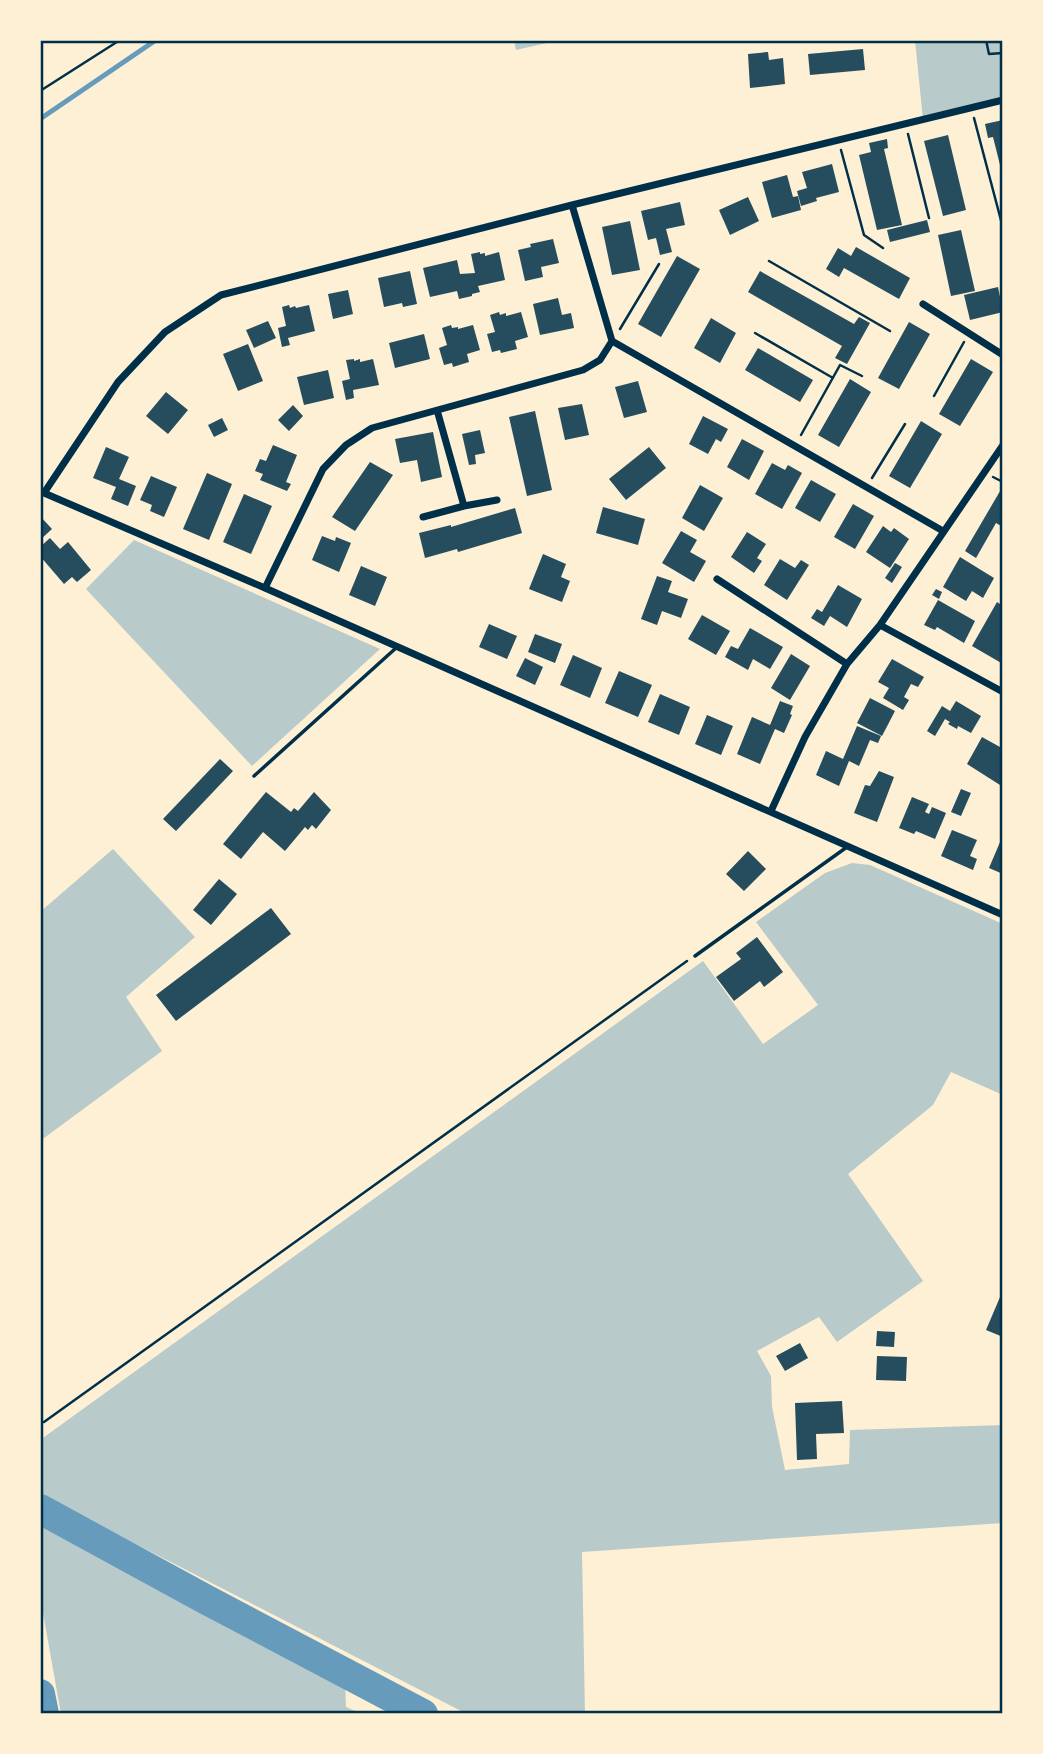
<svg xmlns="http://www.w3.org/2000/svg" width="1043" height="1754" font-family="Literata,serif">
  <rect width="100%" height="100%" fill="#fdf0d5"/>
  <path fill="#b9caca" d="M514,40H560L516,50Z
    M915,40H1003V100L923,120Z
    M134,540L380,649L252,766L86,589Z
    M113,849L195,937L126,997L162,1051L40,1141V912Z
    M852,863L870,865L1003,924V1095L951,1072L933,1105L848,1174L923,1281L837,1342L819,1317L757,1351L771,1376L772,1407L785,1470L849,1464L850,1430L1003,1425V1523L582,1552L585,1714H467L40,1495V1440L703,961L763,1044L818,1005L756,922L825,873Z
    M40,1518L345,1681L346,1707L362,1714H61L40,1596Z"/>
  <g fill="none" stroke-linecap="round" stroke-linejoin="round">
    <path stroke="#669bbc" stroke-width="5" d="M40,119L156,40"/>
    <path stroke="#669bbc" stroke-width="30" d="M40,1509L205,1599L423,1714
      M40,1694L44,1714"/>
  </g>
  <path fill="#264d5e" d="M863,49L865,70L810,75L808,54Z
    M768,52L769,60L783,58L785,84L750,88L748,54Z
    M1003,120V173H1002L993,137L988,138L985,124Z
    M948,135L966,210L943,216L924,141Z
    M887,139L888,148L884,149L902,225L877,230L859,155L871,152L869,143Z
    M832,164L839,192L816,198L817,201L801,206L797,191L807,188L802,172Z
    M787,175L793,197L798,196L801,210L772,218L762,182Z
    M748,197L759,221L730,235L719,210Z
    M680,202L685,225L666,229L672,252L660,255L656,238L648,240L641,211Z
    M927,220L930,232L890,242L887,230Z
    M630,221L640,270L612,275L602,227Z
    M961,230L975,291L951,296L938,235Z
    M553,239L559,263L541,267L543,277L525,281L518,250L531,247L530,244Z
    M856,247L910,278L899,299L844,268L839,277L826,269L838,248L851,256Z
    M480,252V254L485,253V256L499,252L505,280L478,286L480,292L472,294V296L459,299L457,291L430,297L423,268L457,260L460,274L475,273L471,254Z
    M677,256L700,269L661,337L638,324Z
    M410,271L417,304L403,307L402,303L384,307L378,278Z
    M760,271L854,324L859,317L870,323L847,364L835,358L842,346L748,292Z
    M998,287L1003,312L970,320L964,295Z
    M348,290L353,314L333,319L328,294Z
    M558,298L562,315L571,313L574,328L540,335L533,304Z
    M289,305L290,308L295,306L296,308L309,305L315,331L288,338L290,345L282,347L278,328L286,326L282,307Z
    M499,312L500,315L506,313V316L521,312L528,337L515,341L517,349L501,353L500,350L492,352L487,334L495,332L490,315Z
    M711,318L736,333L720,363L694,348Z
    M268,321L276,338L254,348L246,330Z
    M909,322L930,334L899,389L878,378Z
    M451,325L452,328L458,327V329L473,325L480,350L467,354L469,362L453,367L452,363L444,365L439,348L447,345L442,328Z
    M424,334L430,359L395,368L389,343Z
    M248,344L263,381L238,391L223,354Z
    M758,348L813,380L800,402L745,370Z
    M354,359V361L360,359V362L373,359L379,385L353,390L354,398L346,400L342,381L350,379L346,360Z
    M971,359L993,372L960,426L939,414Z
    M328,370L334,398L304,405L297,377Z
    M850,379L871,392L839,447L818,435Z
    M638,381L647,412L624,418L615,387Z
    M166,392L188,410L168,434L146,416Z
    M582,404L589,435L565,440L558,408Z
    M293,405L303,416L289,431L278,420Z
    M535,411L552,490L527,496L509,417Z
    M703,416L728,429L721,442L716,439L708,454L689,444Z
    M222,418L228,430L214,437L208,425Z
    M921,421L942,434L910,488L889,476Z
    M480,430L485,453L475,455L476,464L469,465L462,434Z
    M433,432L442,477L421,482L417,460L400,463L395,439Z
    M742,439L764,451L749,480L727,467Z
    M273,445L297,455L286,482L291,484L287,491L260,480L263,474L255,471L260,459L266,461Z
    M106,447L129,457L119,479L136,486L128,506L111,499L116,487L93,478Z
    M649,447L666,468L626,500L609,479Z
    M370,462L393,475L355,531L332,517Z
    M772,463L785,470L788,465L802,473L782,509L755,494Z
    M207,473L232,484L209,540L183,529Z
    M151,476L177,487L164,517L150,511L152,505L140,500Z
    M811,480L836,494L820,522L795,508Z
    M700,485L723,498L704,531L682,518Z
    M1003,486V527L996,523L976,558L965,551Z
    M244,494L272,506L251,554L223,542Z
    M853,504L874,516L855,549L834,537Z
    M603,507L645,519L638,545L596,533Z
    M515,508L522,533L458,552L457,549L425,558L419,533L451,525V527Z
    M40,516L52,529L40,540Z
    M883,526L891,532L894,528L909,539L890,568L866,552Z
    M681,531L697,540L690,552L706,561L694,582L662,563Z
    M747,532L766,544L757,558L762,561L754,573L731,557Z
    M322,536L335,541L336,537L351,543L339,572L312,560Z
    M50,538L60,549L68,542L91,570L77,582L72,577L64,584L40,556V547Z
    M543,554L566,564L561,577L570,581L562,602L529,589Z
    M960,557L994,578L983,598L972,591L966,601L943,587Z
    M780,559L795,568L801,560L809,565L787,600L764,585Z
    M895,563L902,567L892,583L885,578Z
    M361,566L387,577L375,606L349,595Z
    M657,576L672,581L668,592L688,599L681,618L662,611L657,625L641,619Z
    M838,585L862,599L847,627L830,616L824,626L811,618L817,609L822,612Z
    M936,589L942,592L939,599L932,595Z
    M938,600L975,621L964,643L937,627L935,630L924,625Z
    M997,602L1003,606V664L972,646Z
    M702,615L730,631L716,655L688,639Z
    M489,624L517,636L507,659L479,647Z
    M750,628L783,647L770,669L753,659L748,670L725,657L731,646L738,649Z
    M535,634L562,644L555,663L528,652Z
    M791,654L810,666L790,700L771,688Z
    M573,655L602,668L590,698L560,685Z
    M525,658L543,667L535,685L516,676Z
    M892,659L924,677L918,687L911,684L904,697L909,700L903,710L883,698L889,688L878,682Z
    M619,671L652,685L638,717L605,703Z
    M660,694L690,707L679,735L648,722Z
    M870,698L895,711L882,736L857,723Z
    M780,701L793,706L790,714L792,715L784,733L775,729L760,764L737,754L752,717L770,725Z
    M956,701L981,716L971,733L958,726L957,729L948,724L950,722L945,719L935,736L927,731L942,706L950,711Z
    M707,715L733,726L721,755L695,744Z
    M857,726L881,736L878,743L870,740L859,766L849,761L839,786L816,775L826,751L843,759Z
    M982,737L1000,747L1003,743V781L1000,785L967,764Z
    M220,759L233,771L176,831L163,819Z
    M879,771L894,777L877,822L854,813L865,785L870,786Z
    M961,789L971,793L961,816L951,812Z
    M266,792L291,812L294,808L298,811L314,792L331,810L316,829L312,825L308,830L305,827L285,851L263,832L241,859L223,844Z
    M912,797L929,804L925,812L929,814L932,807L946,813L935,839L916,831L914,834L899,828Z
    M952,830L977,840L970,856L977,859L973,870L941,856Z
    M1003,835V874L989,868Z
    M748,851L766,869L744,891L726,874Z
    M219,879L237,894L211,925L193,910Z
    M271,908L291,934L176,1021L156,995Z
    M757,937L783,972L764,987L760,981L734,1001L716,977L741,959L736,953Z
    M1003,1290V1337L986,1330Z
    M877,1331L895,1332L894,1347L876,1346Z
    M800,1343L808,1358L785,1371L776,1356Z
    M877,1356L907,1357L906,1381L876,1380Z
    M842,1401L844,1433L816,1434L817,1459L797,1460L795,1403Z"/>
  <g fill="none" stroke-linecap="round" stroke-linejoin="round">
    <path stroke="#003049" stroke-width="2.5" d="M986,40L989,54L1003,53
      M40,91L120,40
      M974,118L1003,228
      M908,134L929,218
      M841,150L864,235L883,248
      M769,261L890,331
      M620,329L659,264
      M755,333L833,378
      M934,396L964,342
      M801,435L840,365L862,376
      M993,477L1003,482
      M872,478L905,424
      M44,1422L687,961"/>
    <path stroke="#003049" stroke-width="3.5" d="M254,776L396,648
      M695,956L847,847"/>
    <path stroke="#003049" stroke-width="7" d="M1003,100L572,205L221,295L165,332L118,382L44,493L265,588L1003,915
      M572,205L612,341L943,531
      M923,304L1003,355
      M464,506L497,500
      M423,517L464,506L437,410
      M717,579L847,664
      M265,588L323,469L346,445L372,428L583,370L600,360L612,341
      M880,625L1003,692
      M771,811L805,737L847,664L880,625L1003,445"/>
  </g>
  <rect width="1043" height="1754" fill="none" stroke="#fdf0d5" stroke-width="84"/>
  <rect x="42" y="42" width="959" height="1670" fill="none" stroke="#003049" stroke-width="2.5"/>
</svg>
